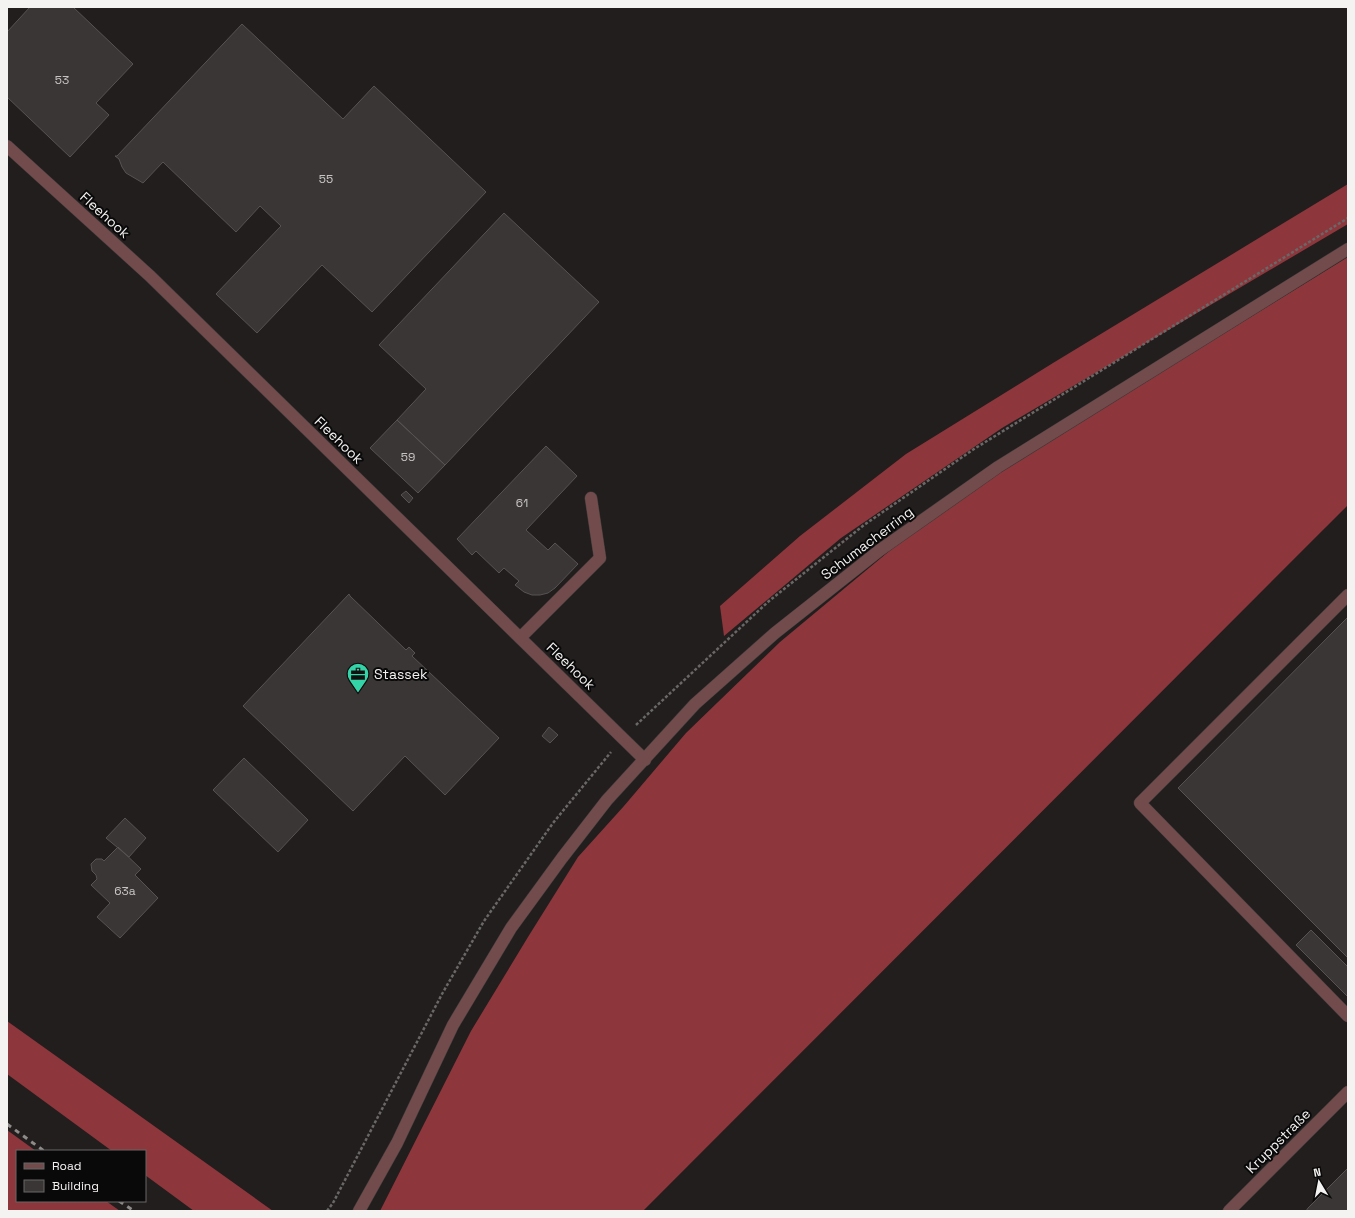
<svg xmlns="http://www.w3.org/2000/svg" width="1355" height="1218" font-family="'Space Grotesk',sans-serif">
  <rect width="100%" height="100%" fill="#221e1e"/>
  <path fill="#8d363c" d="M1348,184V224L1002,428L841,538L724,636L720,606L800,536L906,454L1053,363Z
    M1348,257V505L643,1211H380L471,1031L528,937L578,857L624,806L686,733L780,642L905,538L1019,459Z
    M7,1021L273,1211H194L145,1175V1151H112L7,1074Z
    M7,1130L36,1151H17V1201H106L120,1211H7Z"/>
  <path fill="#3a3636" stroke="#585353" d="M30,7H73L133,64L96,103L109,115L70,157L7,97V32Z
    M242,24L343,119L374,86L486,192L372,312L322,265L257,333L216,294L281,226L260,206L236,232L163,162L143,183L126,173L122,167L119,159L115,156H117Z
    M504,213L599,302L445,465L397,420L426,389L379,345Z
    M397,420L445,465L418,493L370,448Z
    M546,446L577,476L526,530L548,550L555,543L578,564L555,588L548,593L540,595H532L524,592L515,585L519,581L504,568L499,573L476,551L472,555L457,539Z
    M406,491L413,498L409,503L401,495Z
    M349,594L350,596L406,650L409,647L415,653L412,656L499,738L445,795L405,756L353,811L243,706Z
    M1348,617V958L1178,788Z
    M549,727L558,735L550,743L542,736Z
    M244,758L308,820L278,852L213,790Z
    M125,818L146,838L129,857L106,838Z
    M118,847L141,869L135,875L158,898L120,938L97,917L110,903L91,885L97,879L96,875L92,871L91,864L96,859H102L104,861Z
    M1311,930L1348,967V997L1296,945Z
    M1348,1168V1211H1306L1308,1208Z"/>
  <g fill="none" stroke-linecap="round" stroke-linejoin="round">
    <g stroke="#3b3837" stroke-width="13">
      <path id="minor" d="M7,146L150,276L645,760
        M1348,595L1140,803L1348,1016
        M520,638L600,558L591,498
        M359,1211L397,1143L453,1025L511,928L562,858L607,800L695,704L775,633L880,550L998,467L1348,249
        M1229,1211L1348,1092"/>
    </g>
    <path stroke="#6a6767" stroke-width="2.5" stroke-dasharray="3 2" stroke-linecap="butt" d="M636,725L769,601L864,525L974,449L1348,218
      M327,1211L333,1203L442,994L484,921L553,823L611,752"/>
    <use href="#minor" stroke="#724b4c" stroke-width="12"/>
    <path stroke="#8e8b8a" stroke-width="3" stroke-dasharray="5 5" stroke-linecap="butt" d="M7,1124L44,1151
      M119,1201L134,1211"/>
  </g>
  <defs>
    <g id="office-pin" transform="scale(1.15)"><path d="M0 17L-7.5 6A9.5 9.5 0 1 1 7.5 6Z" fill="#34d4a8" stroke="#0a0909"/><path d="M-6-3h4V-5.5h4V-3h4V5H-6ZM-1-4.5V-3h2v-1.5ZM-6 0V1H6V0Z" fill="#111"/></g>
  </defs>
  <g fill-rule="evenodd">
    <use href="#office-pin" x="358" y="674"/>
  </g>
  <g text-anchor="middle" stroke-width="4" stroke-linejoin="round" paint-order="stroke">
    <g font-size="12" fill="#c6c4c3">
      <text x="62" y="84">53</text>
      <text x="326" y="183">55</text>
      <text x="408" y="461">59</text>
      <text x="522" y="507">61</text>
      <text x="125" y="895">63a</text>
    </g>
    <g font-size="14" fill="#f5f3f2" stroke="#0a0909">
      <text transform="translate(105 215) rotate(42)" y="5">Fleehook</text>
      <text transform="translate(339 440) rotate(44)" y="5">Fleehook</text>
      <text transform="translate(867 543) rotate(-37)" y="5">Schumacherring</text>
      <text transform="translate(571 666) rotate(44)" y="5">Fleehook</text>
      <text transform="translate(1278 1141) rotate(-45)" y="5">Kruppstraße</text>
    </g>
    <g font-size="14" fill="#f5f3f2" stroke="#0a0909" text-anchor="start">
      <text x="374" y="679">Stassek</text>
    </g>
  </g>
  <rect width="1355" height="1218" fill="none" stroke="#f5f3f2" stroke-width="16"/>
  <rect x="16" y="1150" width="130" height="52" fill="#0a0909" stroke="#686766"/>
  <rect x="24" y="1163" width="20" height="6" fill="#724b4c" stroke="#686766"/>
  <text x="52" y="1170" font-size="12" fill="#f5f3f2">Road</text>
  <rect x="24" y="1180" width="20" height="12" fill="#3a3636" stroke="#686766"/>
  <text x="52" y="1190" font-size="12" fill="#f5f3f2">Building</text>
  <g transform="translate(1319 1182) rotate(350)" stroke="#0a0909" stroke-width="3" paint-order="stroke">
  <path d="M0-3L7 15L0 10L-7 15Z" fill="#f5f3f2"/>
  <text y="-6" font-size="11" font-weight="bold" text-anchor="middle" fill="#f5f3f2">N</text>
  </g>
</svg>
